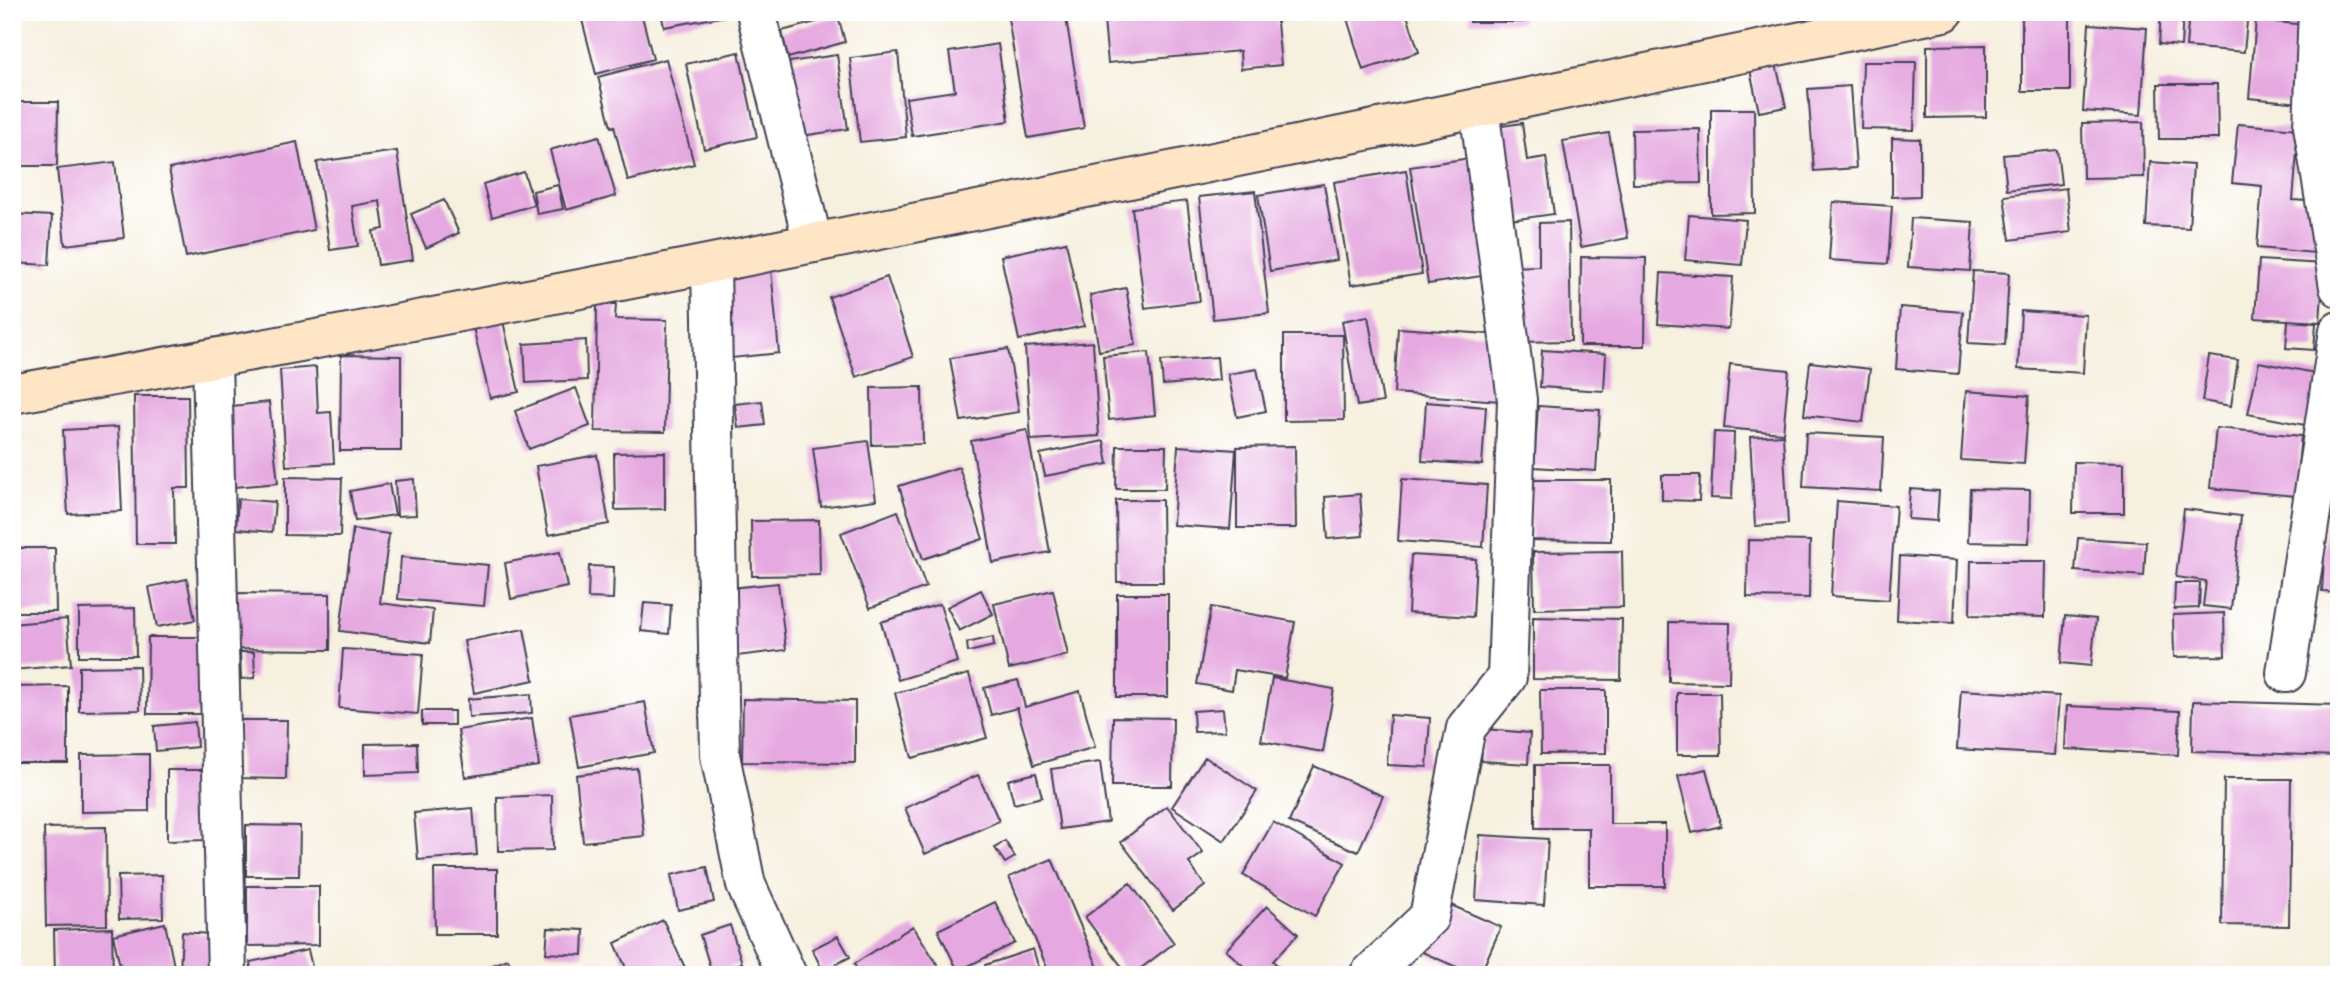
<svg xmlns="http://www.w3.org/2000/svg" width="2351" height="987" font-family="Delius,sans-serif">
  <rect width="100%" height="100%" fill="#fff"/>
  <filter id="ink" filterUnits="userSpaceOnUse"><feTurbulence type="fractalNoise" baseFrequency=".0143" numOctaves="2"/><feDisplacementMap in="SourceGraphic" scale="14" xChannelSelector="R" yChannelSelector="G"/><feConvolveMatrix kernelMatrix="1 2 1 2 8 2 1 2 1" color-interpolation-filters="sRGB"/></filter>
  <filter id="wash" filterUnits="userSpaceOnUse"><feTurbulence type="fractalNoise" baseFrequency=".00686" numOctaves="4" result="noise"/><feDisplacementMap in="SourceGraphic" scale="28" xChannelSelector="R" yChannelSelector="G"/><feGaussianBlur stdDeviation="1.57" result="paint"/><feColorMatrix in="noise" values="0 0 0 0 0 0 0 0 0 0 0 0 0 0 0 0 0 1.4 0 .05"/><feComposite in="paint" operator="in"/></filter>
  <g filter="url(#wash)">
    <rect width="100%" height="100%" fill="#f6f0df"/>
    <g id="blocks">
      <path fill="#e5a8e0" d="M594,12H641L653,59L596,74L581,16Z
        M661,12H726V16L664,27Z
        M1007,12H1065L1084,128L1028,138Z
        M1189,12H1276L1281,65L1241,69L1240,51L1108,63L1104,20Z
        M1345,12H1406L1419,52L1363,70Z
        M1470,12H1522V22H1470Z
        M2161,12H2183L2181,46L2159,44Z
        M2189,12H2248L2244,52L2186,47Z
        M2022,14H2070V91H2022Z
        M838,16L845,42L788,58L782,31Z
        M2256,20L2307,25L2300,103L2249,98Z
        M2089,24L2147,28L2141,115L2083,111Z
        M2329,27L2339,28V75L2323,73Z
        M998,44L1009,121L912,136L906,98L955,91L949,52Z
        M1986,45V117L1927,118V46Z
        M739,52L757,137L704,149L686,64Z
        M898,52L906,137L860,142L850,58Z
        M837,55L848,129L801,136L789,62Z
        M666,59L694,164L628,181L614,126L611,127L598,77Z
        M1863,62H1916L1914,130L1861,129Z
        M1776,64L1786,107L1759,112L1750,70Z
        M2158,84H2217L2218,139H2159Z
        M1850,86L1856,168L1814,171L1808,89Z
        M2324,88L2339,89V130L2320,128Z
        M12,102H58L57,166H18V142H12Z
        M1711,109H1754L1755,213L1711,214Z
        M2143,122L2144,177L2083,178L2082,123Z
        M1522,123L1527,160L1546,157L1554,214L1495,222L1483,129Z
        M2238,124L2299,129L2293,200L2320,202L2315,253L2257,248L2262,186L2232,183Z
        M1700,129L1701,183L1633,184L1632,130Z
        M1609,133L1628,238L1581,247L1563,141Z
        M599,136L616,196L566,210L550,150Z
        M1892,138L1920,139V196L1892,197Z
        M297,142L314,230L186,257L169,169Z
        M2057,150L2061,184L2007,190L2003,155Z
        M397,151L413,260L378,265L373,231L384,229L380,201L352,206L358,246L330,250L317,162Z
        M1477,157L1495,274L1428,284L1410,167Z
        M115,162L124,238L65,245L57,169Z
        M2150,162L2193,165L2189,228L2146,226Z
        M1406,170L1422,274L1351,285L1334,182Z
        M524,172L534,205L492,217L483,184Z
        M1324,184L1337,260L1270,271L1258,195Z
        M558,185L563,209L537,214L533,191Z
        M2066,188L2071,232L2010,240L2004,196Z
        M1255,191L1269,313L1213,319L1199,197Z
        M444,200L459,233L426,248L411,214Z
        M1187,201L1200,301L1145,308L1132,208Z
        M1833,202L1892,206L1888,264L1829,260Z
        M12,214L52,216L49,265L12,263Z
        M1689,215L1746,220L1742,265L1685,260Z
        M1911,218L1973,222L1970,271L1908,267Z
        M1569,222L1571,341L1513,342L1511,267L1539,266V223Z
        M1066,242L1084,326L1019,340L1001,256Z
        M1581,257L1646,258L1645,346H1580Z
        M2259,260L2324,264L2320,322L2255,318Z
        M771,269L779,353L732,358L724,274Z
        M1973,271L2009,273L2005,345L1968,343Z
        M1661,273L1733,277L1729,329L1658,324Z
        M887,277L913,357L856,377L829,297Z
        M1126,288L1136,345L1099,351L1090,295Z
        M597,304H616L615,319L667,320L665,432L595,431Z
        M1900,307L1963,312L1958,374L1896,369Z
        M500,308L519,392L490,398L470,315Z
        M2021,311L2086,315L2083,373L2018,369Z
        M1368,316L1383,402L1357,406L1342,321Z
        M2288,321L2316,323L2314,350L2286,348Z
        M1398,328L1504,335L1500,401L1394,393Z
        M1284,335H1343L1344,420L1284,421Z
        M586,340L587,380L526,383L524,344Z
        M1093,342L1099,436L1031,440L1025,347Z
        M1008,349L1019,412L961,421L950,358Z
        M1542,350L1606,354L1604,391L1540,387Z
        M1149,352L1155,415L1109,420L1103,356Z
        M341,355L401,356V451H340Z
        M2209,356L2238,360L2231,406L2202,401Z
        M1217,357L1219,380L1163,385L1161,361Z
        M1810,362L1870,369L1863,422L1804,415Z
        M2259,362L2320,374L2310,426L2248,414Z
        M1730,364L1789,370L1783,433L1724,428Z
        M316,367L318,413L331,412L334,463L286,466L280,370Z
        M1257,369L1266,411L1237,417L1228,374Z
        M922,387L923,444L872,445L871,388Z
        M576,388L590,426L529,449L515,411Z
        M1966,391L2029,396L2024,464L1961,460Z
        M134,396H188L189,488H174L175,544H136Z
        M762,401L765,425L738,428L735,404Z
        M269,402L278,483L224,488L215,408Z
        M1426,402L1486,407L1482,465L1422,461Z
        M1538,406L1600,410L1596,471L1534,467Z
        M118,427L122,511L68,514L63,430Z
        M2216,428L2301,436L2295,496L2210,488Z
        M1027,430L1050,552L993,563L971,441Z
        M1714,432L1734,433L1732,499L1711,498Z
        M1806,433L1884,437L1881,491L1803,487Z
        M1783,435L1788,524L1755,526L1750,437Z
        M868,441L876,500L821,507L813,448Z
        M1104,441L1108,464L1045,476L1040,454Z
        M1117,446H1166L1165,489H1116Z
        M1178,446L1236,450L1230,529L1173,525Z
        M1295,446L1296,528H1237V447Z
        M665,452V509L615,510L614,453Z
        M597,455L609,524L548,535L536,466Z
        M2074,462L2124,463V513H2073Z
        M959,467L983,539L923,559L899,486Z
        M2337,472H2339V506L2332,504Z
        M1662,475H1700L1699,501L1662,500Z
        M285,477L342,478L340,536L285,535Z
        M414,479L416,515L397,516L395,481Z
        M1402,479L1487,485L1483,547L1398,541Z
        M1531,480H1611V541L1531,540Z
        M389,484L395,515L355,521L350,491Z
        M1910,489L1939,491L1937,521L1908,519Z
        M1970,489L2030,490L2029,543L1968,542Z
        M1360,494L1363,536L1328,539L1325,497Z
        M238,499L275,502L272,532L236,529Z
        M1116,500H1162L1163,582H1117Z
        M1837,501L1896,506L1889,600L1831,596Z
        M2184,509L2241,516L2231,609L2203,606L2206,581L2176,577Z
        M898,511L926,587L870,608L841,533Z
        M819,520L820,575L752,576L751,521Z
        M2326,520H2339V593L2322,592Z
        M353,529L389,534L380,603L433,610L430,643L340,631Z
        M2078,538L2146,542L2144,576L2075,571Z
        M1748,540L1810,541L1809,598L1747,597Z
        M12,548H55L56,612H12Z
        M1622,551L1623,607L1534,609L1533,552Z
        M560,552L567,587L511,599L505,563Z
        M1411,555L1476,559L1473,617L1408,613Z
        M1900,556L1957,560L1954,623L1897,620Z
        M401,557L488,565L484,606L398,599Z
        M1971,561H2046L2045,617L1970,615Z
        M589,566L614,567L613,599L588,598Z
        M187,579L195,620L157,627L149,587Z
        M778,583L786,650L729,657L721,589Z
        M2175,583H2200L2199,608L2174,609Z
        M981,590L993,614L959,631L947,607Z
        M1053,590L1068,655L1009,669L994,604Z
        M231,593L330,594V650L231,649Z
        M1117,594H1168V697H1117Z
        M644,603L671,605L669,634L641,631Z
        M940,604L957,662L898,680L881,622Z
        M1211,607L1295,622L1285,678L1235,670L1232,690L1197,684Z
        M135,608L136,656H79V609Z
        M2224,613L2225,656L2174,657L2173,615Z
        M2065,616L2096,619L2091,666L2061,663Z
        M1533,617L1622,619L1621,680L1533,679Z
        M67,619L71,665L12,670V624Z
        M1669,622L1730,623L1729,683L1669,682Z
        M524,629L534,680L474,693L464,641Z
        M148,637H206V714H147Z
        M993,637L994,646L968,652L967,643Z
        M343,649L423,654L418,714L339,708Z
        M240,652H254L255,678L241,679Z
        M139,666L140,710L79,711V667Z
        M969,674L987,738L912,758L895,693Z
        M1272,678L1334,689L1323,752L1261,741Z
        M1018,680L1025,707L1080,691L1095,747L1034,765L1017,708L991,715L984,688Z
        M68,686V763H12V687Z
        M1540,690H1606V753L1541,754Z
        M1961,690L2059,696L2055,755L1957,749Z
        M1677,693H1720L1721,755H1677Z
        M531,694L532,713L469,717L468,699Z
        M743,699L855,701V763L742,762Z
        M2193,701L2339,705V756L2192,751Z
        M645,702L654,753L579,767L570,715Z
        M2067,706L2180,711L2178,755L2065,749Z
        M1223,709L1225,731L1194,732L1193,711Z
        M422,711H454V725H422Z
        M1390,715L1430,718L1427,767L1387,765Z
        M1113,717L1173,718L1172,786H1112Z
        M532,718L539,766L465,777L458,730Z
        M239,720H287L286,779L239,778Z
        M195,722L197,747L156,751L154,726Z
        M1484,729L1530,733L1528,764L1481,761Z
        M417,743L418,773L365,775V744Z
        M149,754V811L81,812V755Z
        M1205,757L1257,791L1224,841L1172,807Z
        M1100,762L1108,822L1060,829L1051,769Z
        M1535,765H1610V824H1665V886H1589V828H1535Z
        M1314,766L1383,796L1358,852L1289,822Z
        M637,768L644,836L583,842L576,775Z
        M1706,769L1721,826L1692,833L1678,776Z
        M167,770H208V840L167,841Z
        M1036,773L1042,797L1014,804L1008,780Z
        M978,775L999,821L925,854L905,808Z
        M2224,779H2291L2289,926L2222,925Z
        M552,795L553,850L498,851L497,797Z
        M1167,806L1203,853L1189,863L1205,886L1173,910L1121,842Z
        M473,808L477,855L418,860L414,813Z
        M1273,822L1345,863L1315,916L1243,875Z
        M246,825L300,826L299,876H246Z
        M106,827L107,925L46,926L44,828Z
        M1480,835L1548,839L1544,905L1476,900Z
        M1005,841L1015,857L1005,863L995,848Z
        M1052,859L1100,972L1093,975H1050L1009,877Z
        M707,867L714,902L678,910L671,875Z
        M434,869H497V934H435Z
        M162,875L163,918L119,919L118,876Z
        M1130,883L1174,943L1132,975H1128L1085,917Z
        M247,886H319V945L247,946Z
        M995,902L1015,943L958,971L938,930Z
        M1444,902L1501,927L1480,975H1475L1422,952Z
        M1267,906L1298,934L1273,961L1287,975H1253L1226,950Z
        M663,920L687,972L681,975H629L615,943Z
        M165,923L174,966L136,975H122L113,935Z
        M730,925L742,963L712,973L700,935Z
        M913,926L944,975H860L854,964Z
        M112,928L113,975H55L54,930Z
        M548,928L584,930L583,955L546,953Z
        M182,932L210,934L208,974L180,973Z
        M838,936L850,957L823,971L812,949Z
        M1033,949L1041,975H988L985,965Z
        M308,950L314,975H252L250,962Z
        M508,959L514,975H468Z"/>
    </g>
  </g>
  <g filter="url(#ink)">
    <use href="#blocks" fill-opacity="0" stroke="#424154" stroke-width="2"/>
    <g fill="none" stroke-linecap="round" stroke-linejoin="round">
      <g stroke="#424154" stroke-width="42">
        <path id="street" d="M756,12L813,243
          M2318,12L2313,126L2339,287
          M711,264L720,755L746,885L787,975
          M212,359L227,975
          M2286,673L2339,331
          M1369,975L1429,917L1466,728L1507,677L1517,400L1479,107"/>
      </g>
      <g stroke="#424154" stroke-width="42">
        <path id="secondary" d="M12,394C659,281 1301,143 1944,12"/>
      </g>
      <use href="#street" stroke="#fff" stroke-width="38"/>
      <use href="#secondary" stroke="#fee5c5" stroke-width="38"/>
    </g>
  </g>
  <rect width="2351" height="987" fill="none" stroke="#fff" stroke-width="42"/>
</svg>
